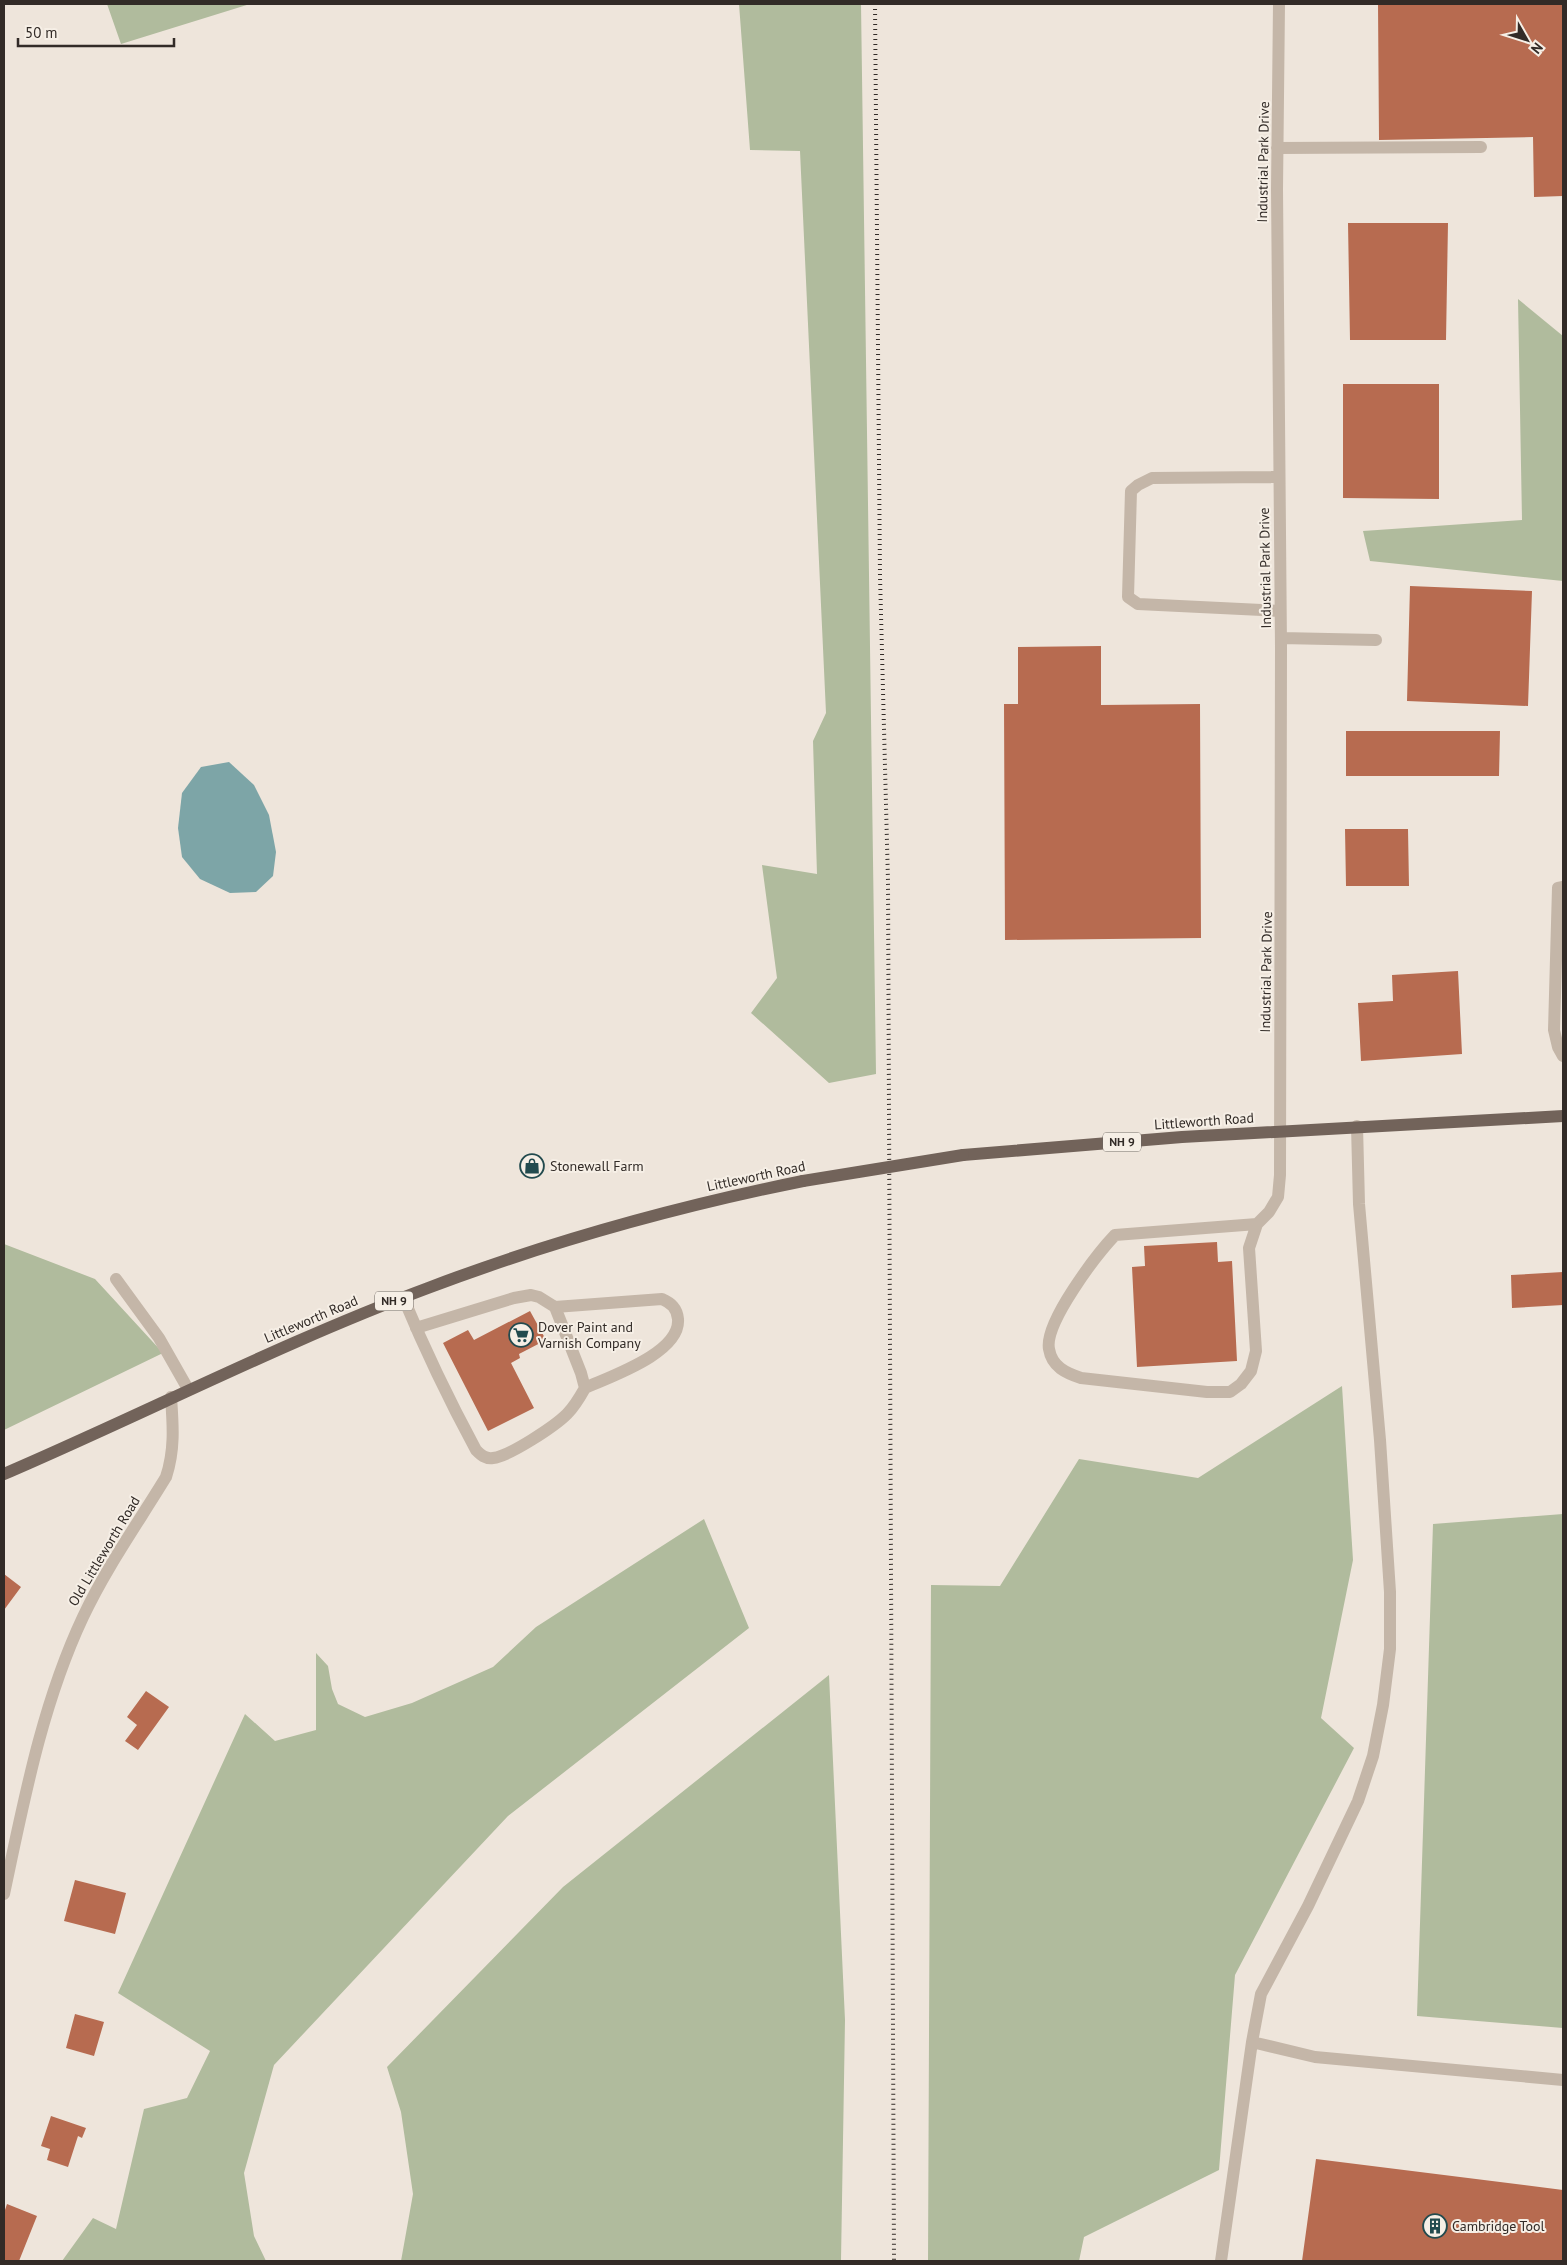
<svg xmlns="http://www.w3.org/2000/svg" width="1567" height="2265" font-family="'PT Sans',sans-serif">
  <rect width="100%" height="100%" fill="#eee5db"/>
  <path fill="#b0bb9d" d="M107,4H250L121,44Z
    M739,4H861L876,1074L829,1083L751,1013L777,978L762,865L817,874L813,741L826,713L800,151L750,150Z
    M1518,299L1563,336V581L1370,561L1363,531L1522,520Z
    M4,1244L95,1279L163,1353L4,1430Z
    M1342,1386L1353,1560L1321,1718L1354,1748L1235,1975L1219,2170L1084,2237L1079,2261H928L931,1585L1000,1586L1079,1459L1198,1478Z
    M1563,1514V2028L1417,2016L1433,1524Z
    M704,1519L749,1628L508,1816L274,2065L244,2173L254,2236L266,2261H62L93,2218L116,2229L144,2109L187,2098L210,2051L118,1993L245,1714L275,1741L316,1730V1653L328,1666L332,1689L338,1704L365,1717L412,1703L493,1667L536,1627Z
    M829,1675L845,2020L841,2261H401L413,2194L401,2112L387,2067L563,1887Z"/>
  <path fill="#7da5a7" d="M229,762L254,785L269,815L276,852L273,876L256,892L230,893L200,879L182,857L178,828L182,793L201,767Z"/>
  <path fill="#b76b50" d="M1378,4H1563V196L1534,197L1533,137L1379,140Z
    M1348,223H1448L1446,340H1350Z
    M1343,384H1439V499L1343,498Z
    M1410,586L1532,591L1528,706L1407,701Z
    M1101,646V705L1200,704L1201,938L1005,940L1004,704H1018V647Z
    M1346,731H1500L1499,776H1346Z
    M1345,829H1408L1409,886H1346Z
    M1458,971L1462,1054L1361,1061L1358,1003L1393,1001L1392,975Z
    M1217,1242L1218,1262L1232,1261L1237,1361L1137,1367L1132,1267L1145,1266L1144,1246Z
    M1563,1272V1305L1512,1308L1511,1275Z
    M530,1311L546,1340L519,1354L520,1358L511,1363L534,1408L488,1431L443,1343L468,1330L474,1340Z
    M4,1574L21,1587L4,1610Z
    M146,1691L169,1707L138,1750L125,1741L137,1725L127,1717Z
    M75,1880L126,1893L115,1934L64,1921Z
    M75,2014L104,2022L94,2056L66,2048Z
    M51,2116L86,2128L82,2138L78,2136L68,2167L47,2160L50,2149L41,2146Z
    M1316,2159L1563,2190V2261H1302Z
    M7,2204L37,2216L19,2261H4V2213Z"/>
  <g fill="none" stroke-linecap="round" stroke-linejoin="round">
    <path stroke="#c4b6a8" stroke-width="12" d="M1277,148L1481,147
      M1278,477L1152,478L1138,485L1131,491L1128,597L1138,604L1280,611
      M1281,638L1376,640
      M1563,887L1558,888L1554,1030L1558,1047L1563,1056
      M1257,1224L1249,1248L1256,1351L1251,1371L1241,1384L1230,1392H1207L1081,1378C1066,1373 1052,1367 1049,1349C1044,1323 1097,1254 1115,1235L1257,1224L1269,1212L1278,1197L1280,1175L1281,648L1277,189L1279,4
      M116,1279L159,1338L188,1389
      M403,1297C425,1350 449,1400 476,1450C481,1455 485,1459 493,1458C510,1456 555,1426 567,1414C575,1406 580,1397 585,1388L581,1373L555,1307L539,1297L531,1295L514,1298L416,1328
      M555,1307L662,1299C671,1303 677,1308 678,1319C681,1353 609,1377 585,1388
      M4,1894C24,1800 42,1704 83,1617C106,1568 138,1523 166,1477C175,1450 173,1425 171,1397
      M1252,2042L1315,2057L1563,2080
      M1221,2261L1252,2042L1261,1994L1308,1906L1358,1801L1373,1756L1383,1705L1390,1649V1592L1380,1440L1359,1204L1357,1126"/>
    <path stroke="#72635a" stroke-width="12" d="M963,1155L1182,1137L1563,1116
      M4,1474C146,1413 283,1342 428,1288C549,1242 675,1207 803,1181"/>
    <path stroke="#322b27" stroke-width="4" stroke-dasharray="1 4" stroke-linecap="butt" d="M875,4L880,576L888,881L894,2261"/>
    <path stroke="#72635a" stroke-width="12" d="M803,1181L963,1155"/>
  </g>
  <defs>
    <g id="shop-ring" transform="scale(1.25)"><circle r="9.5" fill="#f6efe6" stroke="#224a4e" stroke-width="1.5"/><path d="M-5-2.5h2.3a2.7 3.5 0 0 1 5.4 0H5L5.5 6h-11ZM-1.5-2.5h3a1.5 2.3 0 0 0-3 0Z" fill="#224a4e"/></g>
    <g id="supermarket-ring" transform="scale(1.25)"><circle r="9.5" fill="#f6efe6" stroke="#224a4e" stroke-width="1.5"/><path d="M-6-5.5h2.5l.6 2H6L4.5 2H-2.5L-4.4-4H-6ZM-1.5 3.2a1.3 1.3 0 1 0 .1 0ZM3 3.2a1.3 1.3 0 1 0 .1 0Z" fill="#224a4e"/></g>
    <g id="building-ring" transform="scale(1.25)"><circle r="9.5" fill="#f6efe6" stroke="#224a4e" stroke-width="1.5"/><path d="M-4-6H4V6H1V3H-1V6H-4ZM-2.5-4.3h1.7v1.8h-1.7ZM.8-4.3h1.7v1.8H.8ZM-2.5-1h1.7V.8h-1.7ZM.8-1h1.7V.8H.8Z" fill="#224a4e"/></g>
  </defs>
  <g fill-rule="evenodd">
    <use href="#shop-ring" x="532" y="1166"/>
    <use href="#supermarket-ring" x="521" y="1335"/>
    <use href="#building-ring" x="1435" y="2226"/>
  </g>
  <g text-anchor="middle" stroke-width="4" stroke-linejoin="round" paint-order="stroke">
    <g fill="#f6efe6" stroke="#6d6660" stroke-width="1">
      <rect x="1103" y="1132.5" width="38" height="19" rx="4"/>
      <rect x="375" y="1291.5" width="38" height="19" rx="4"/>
    </g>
    <g font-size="12" font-weight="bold" fill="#322b27">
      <text x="1122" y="1146">NH 9</text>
      <text x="394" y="1305">NH 9</text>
    </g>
    <g font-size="14" fill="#322b27" stroke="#f6efe6">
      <text transform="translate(1263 162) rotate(-89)" y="5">Industrial Park Drive</text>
      <text transform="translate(1265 568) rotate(-91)" y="5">Industrial Park Drive</text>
      <text transform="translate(1266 972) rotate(-89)" y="5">Industrial Park Drive</text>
      <text transform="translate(1204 1121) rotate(-4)" y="5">Littleworth Road</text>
      <text transform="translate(756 1176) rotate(-12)" y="5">Littleworth Road</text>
      <text transform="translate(311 1319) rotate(-23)" y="5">Littleworth Road</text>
      <text transform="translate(104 1551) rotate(-59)" y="5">Old Littleworth Road</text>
    </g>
    <g font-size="14" fill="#322b27" stroke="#f6efe6" text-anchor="start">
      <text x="550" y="1171">Stonewall Farm</text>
      <text x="538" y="1332">Dover Paint and<tspan x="538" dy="16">Varnish Company</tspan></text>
      <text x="1452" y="2231">Cambridge Tool</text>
    </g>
  </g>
  <rect width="1567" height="2265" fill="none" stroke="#322b27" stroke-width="10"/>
  <g transform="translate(1527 40) rotate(129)" stroke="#f6efe6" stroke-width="4" paint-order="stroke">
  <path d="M0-4L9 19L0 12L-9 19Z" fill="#322b27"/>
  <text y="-8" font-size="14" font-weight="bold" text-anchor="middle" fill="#322b27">N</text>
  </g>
  <path d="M18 38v8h156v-8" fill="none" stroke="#322b27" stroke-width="2.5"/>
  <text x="25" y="38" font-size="15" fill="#322b27" stroke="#f6efe6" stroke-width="4" paint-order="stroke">50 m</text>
</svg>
